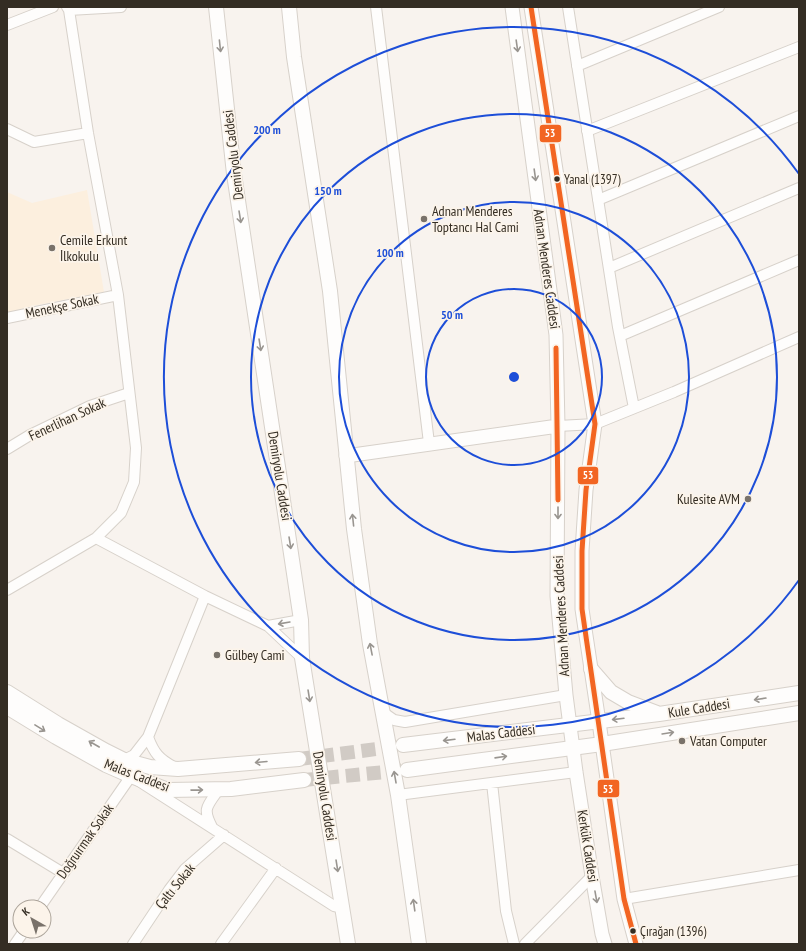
<svg xmlns="http://www.w3.org/2000/svg" width="806" height="951" font-family="'PT Sans Narrow',sans-serif">
  <rect width="100%" height="100%" fill="#f8f3ee"/>
  <path fill="#fcefde" d="M87,190L104,292L32,306L7,313V192L32,203Z"/>
  <g fill="none" stroke-linecap="round" stroke-linejoin="round">
    <path stroke="#d1cbc5" stroke-width="14" stroke-dasharray="14 7" stroke-linecap="butt" d="M299,759L400,746
      M304,780L405,770"/>
    <g stroke="#d7d1ca" stroke-width="12">
      <path id="minor" d="M376,7L429,443
        M568,7L618,327L634,408
        M69,10L121,7
        M7,25L53,7
        M577,66L719,7
        M7,129L34,142L88,133
        M587,131L799,47
        M598,200L799,116
        M609,268L799,188
        M7,318L118,295
        M620,336L799,260
        M558,426L595,424L674,392L799,337
        M7,449L30,435L90,406L129,393
        M96,538L205,596L268,626L302,658
        M7,590L96,538L121,513L134,482L136,448L118,295L88,133L69,10L67,7
        M268,626L301,620
        M384,713L394,720L405,722L566,695
        M148,737C154,753 159,759 174,767
        M124,760L134,755L148,737L205,596
        M492,783L506,911L514,944
        M398,795L576,772
        M212,827C203,810 206,807 217,792L225,790
        M7,839L63,873
        M624,899L799,870
        M40,907L131,776L334,906L344,908
        M15,944L24,931
        M133,944L169,890L185,869L224,835
        M221,944L276,868
        M525,944L592,876"/>
    </g>
    <g stroke="#d7d1ca" stroke-width="15">
      <path id="tertiary" d="M512,7L556,335L558,426L557,596L566,695L576,772L592,876L602,934L605,944
        M531,7L595,424L586,490L582,551V609L599,722L624,899L636,944
        M346,456L558,426"/>
    </g>
    <g stroke="#d7d1ca" stroke-width="16">
      <path id="secondary" d="M216,7L234,174L301,620L302,658L348,944
        M289,7L294,57L330,291L354,529L370,644L398,795L419,944
        M591,669L611,692L628,702L657,713
        M7,692L58,724L106,751L124,760L150,767L178,769L299,759
        M7,707L56,737L106,765L131,776L168,790L231,789L304,780
        M403,745L659,714L799,693
        M407,770L602,744L799,713"/>
    </g>
    <use href="#minor" stroke="#fefdfc" stroke-width="10"/>
    <use href="#tertiary" stroke="#fefdfc" stroke-width="13"/>
    <use href="#secondary" stroke="#fefdfc" stroke-width="14"/>
    <g stroke="#fcf4ea" stroke-width="8">
      <path id="bus-1" d="M531,7L595,424L586,490L582,551V609L624,899L636,944
        M556,348L558,500"/>
    </g>
    <use href="#bus-1" stroke="#f26522" stroke-width="5"/>
  </g>
  <defs><path id="oneway-shaft" d="M-6 0H5M1.5-3L5.5 0L1.5 3" fill="none" stroke-width="1.6" stroke-linecap="round" stroke-linejoin="round"/></defs>
  <g stroke="#999590">
    <use href="#oneway-shaft" transform="translate(220 46) rotate(84)"/>
    <use href="#oneway-shaft" transform="translate(517 46) rotate(82)"/>
    <use href="#oneway-shaft" transform="translate(535 175) rotate(82)"/>
    <use href="#oneway-shaft" transform="translate(240 217) rotate(81)"/>
    <use href="#oneway-shaft" transform="translate(260 345) rotate(81)"/>
    <use href="#oneway-shaft" transform="translate(558 513) rotate(90)"/>
    <use href="#oneway-shaft" transform="translate(353 520) rotate(-96)"/>
    <use href="#oneway-shaft" transform="translate(290 543) rotate(81)"/>
    <use href="#oneway-shaft" transform="translate(284 623) rotate(170)"/>
    <use href="#oneway-shaft" transform="translate(371 649) rotate(-101)"/>
    <use href="#oneway-shaft" transform="translate(309 696) rotate(81)"/>
    <use href="#oneway-shaft" transform="translate(760 699) rotate(171)"/>
    <use href="#oneway-shaft" transform="translate(618 719) rotate(173)"/>
    <use href="#oneway-shaft" transform="translate(40 728) rotate(32)"/>
    <use href="#oneway-shaft" transform="translate(668 733) rotate(-9)"/>
    <use href="#oneway-shaft" transform="translate(449 740) rotate(173)"/>
    <use href="#oneway-shaft" transform="translate(94 744) rotate(-150)"/>
    <use href="#oneway-shaft" transform="translate(501 757) rotate(-8)"/>
    <use href="#oneway-shaft" transform="translate(261 762) rotate(175)"/>
    <use href="#oneway-shaft" transform="translate(395 777) rotate(-100)"/>
    <use href="#oneway-shaft" transform="translate(197 790) rotate(-1)"/>
    <use href="#oneway-shaft" transform="translate(337 866) rotate(81)"/>
    <use href="#oneway-shaft" transform="translate(596 897) rotate(80)"/>
    <use href="#oneway-shaft" transform="translate(414 905) rotate(-98)"/>
  </g>
  <g fill="none" stroke="#1d4ed8" stroke-width="2">
    <circle cx="514" cy="377" r="88"/>
    <circle cx="514" cy="377" r="175"/>
    <circle cx="514" cy="377" r="263"/>
    <path d="M799 580A350 350 0 1 1 799 174"/>
  </g>
  <g fill="#342d23" stroke="#fcf4ea" stroke-width="1.5">
    <circle cx="557" cy="179" r="3.5"/>
    <circle cx="633" cy="931" r="3.5"/>
  </g>
  <g fill="#79726a" stroke="#fcf4ea" stroke-width="1.5">
    <circle cx="424" cy="219" r="4"/>
    <circle cx="52" cy="248" r="4"/>
    <circle cx="748" cy="499" r="4"/>
    <circle cx="217" cy="655" r="4"/>
    <circle cx="682" cy="741" r="4"/>
  </g>
  <g text-anchor="middle" stroke-width="3.5" stroke-linejoin="round" paint-order="stroke">
    <g font-size="13" fill="#342d23" stroke="#fcf4ea" text-anchor="start">
      <text x="564" y="184">Yanal (1397)</text>
      <text x="640" y="936">Çırağan (1396)</text>
    </g>
    <g font-size="14" fill="#342d23" stroke="#fcf4ea">
      <text transform="translate(233 155) rotate(-97)" y="5">Demiryolu Caddesi</text>
      <text transform="translate(547 269) rotate(82)" y="5">Adnan Menderes Caddesi</text>
      <text transform="translate(62 306) rotate(-12)" y="5">Menekşe Sokak</text>
      <text transform="translate(67 419) rotate(-25)" y="5">Fenerlihan Sokak</text>
      <text transform="translate(280 476) rotate(81)" y="5">Demiryolu Caddesi</text>
      <text transform="translate(561 616) rotate(-93)" y="5">Adnan Menderes Caddesi</text>
      <text transform="translate(699 708) rotate(-9)" y="5">Kule Caddesi</text>
      <text transform="translate(501 733) rotate(-7)" y="5">Malas Caddesi</text>
      <text transform="translate(137 775) rotate(21)" y="5">Malas Caddesi</text>
      <text transform="translate(325 796) rotate(81)" y="5">Demiryolu Caddesi</text>
      <text transform="translate(85 841) rotate(-55)" y="5">Doğruırmak Sokak</text>
      <text transform="translate(588 846) rotate(81)" y="5">Kerkük Caddesi</text>
      <text transform="translate(175 886) rotate(-51)" y="5">Çaltı Sokak</text>
    </g>
    <g font-size="14" fill="#342d23" stroke="#fcf4ea" text-anchor="start">
      <text x="432" y="216">Adnan Menderes<tspan x="432" dy="16">Toptancı Hal Cami</tspan></text>
      <text x="60" y="245">Cemile Erkunt<tspan x="60" dy="16">İlkokulu</tspan></text>
      <text x="740" y="504" text-anchor="end">Kulesite AVM</text>
      <text x="225" y="660">Gülbey Cami</text>
      <text x="690" y="746">Vatan Computer</text>
    </g>
  </g>
  <circle cx="514" cy="377" r="6" fill="#1d4ed8" stroke="#fcf4ea" stroke-width="2"/>
  <g font-size="12" text-anchor="middle" font-weight="bold" fill="#1d4ed8" stroke="#fcf4ea" stroke-width="3.5" stroke-linejoin="round" paint-order="stroke">
    <text x="267" y="134">200 m</text>
    <text x="328" y="195">150 m</text>
    <text x="390" y="257">100 m</text>
    <text x="452" y="319">50 m</text>
  </g>
  <g stroke="#fcf4ea" stroke-width="1.5">
    <rect x="539" y="124" width="23" height="19" rx="4" fill="#f26522"/>
    <rect x="577" y="466" width="22" height="19" rx="4" fill="#f26522"/>
    <rect x="597" y="779" width="23" height="19" rx="4" fill="#f26522"/>
  </g>
  <g font-size="11" text-anchor="middle" font-weight="bold" fill="#fff">
    <text x="550" y="137">53</text>
    <text x="588" y="479">53</text>
    <text x="608" y="793">53</text>
  </g>
  <rect width="806" height="951" fill="none" stroke="#342d23" stroke-width="16"/>
  <g transform="translate(32 919) rotate(321)"><circle r="19" fill="#fcf4ea" stroke="#aca49a"/>
  <path d="M0-3L7 15L0 10L-7 15Z" fill="#79726a"/>
  <text y="-6" font-size="11" font-weight="bold" text-anchor="middle" fill="#342d23">K</text>
  </g>
</svg>
